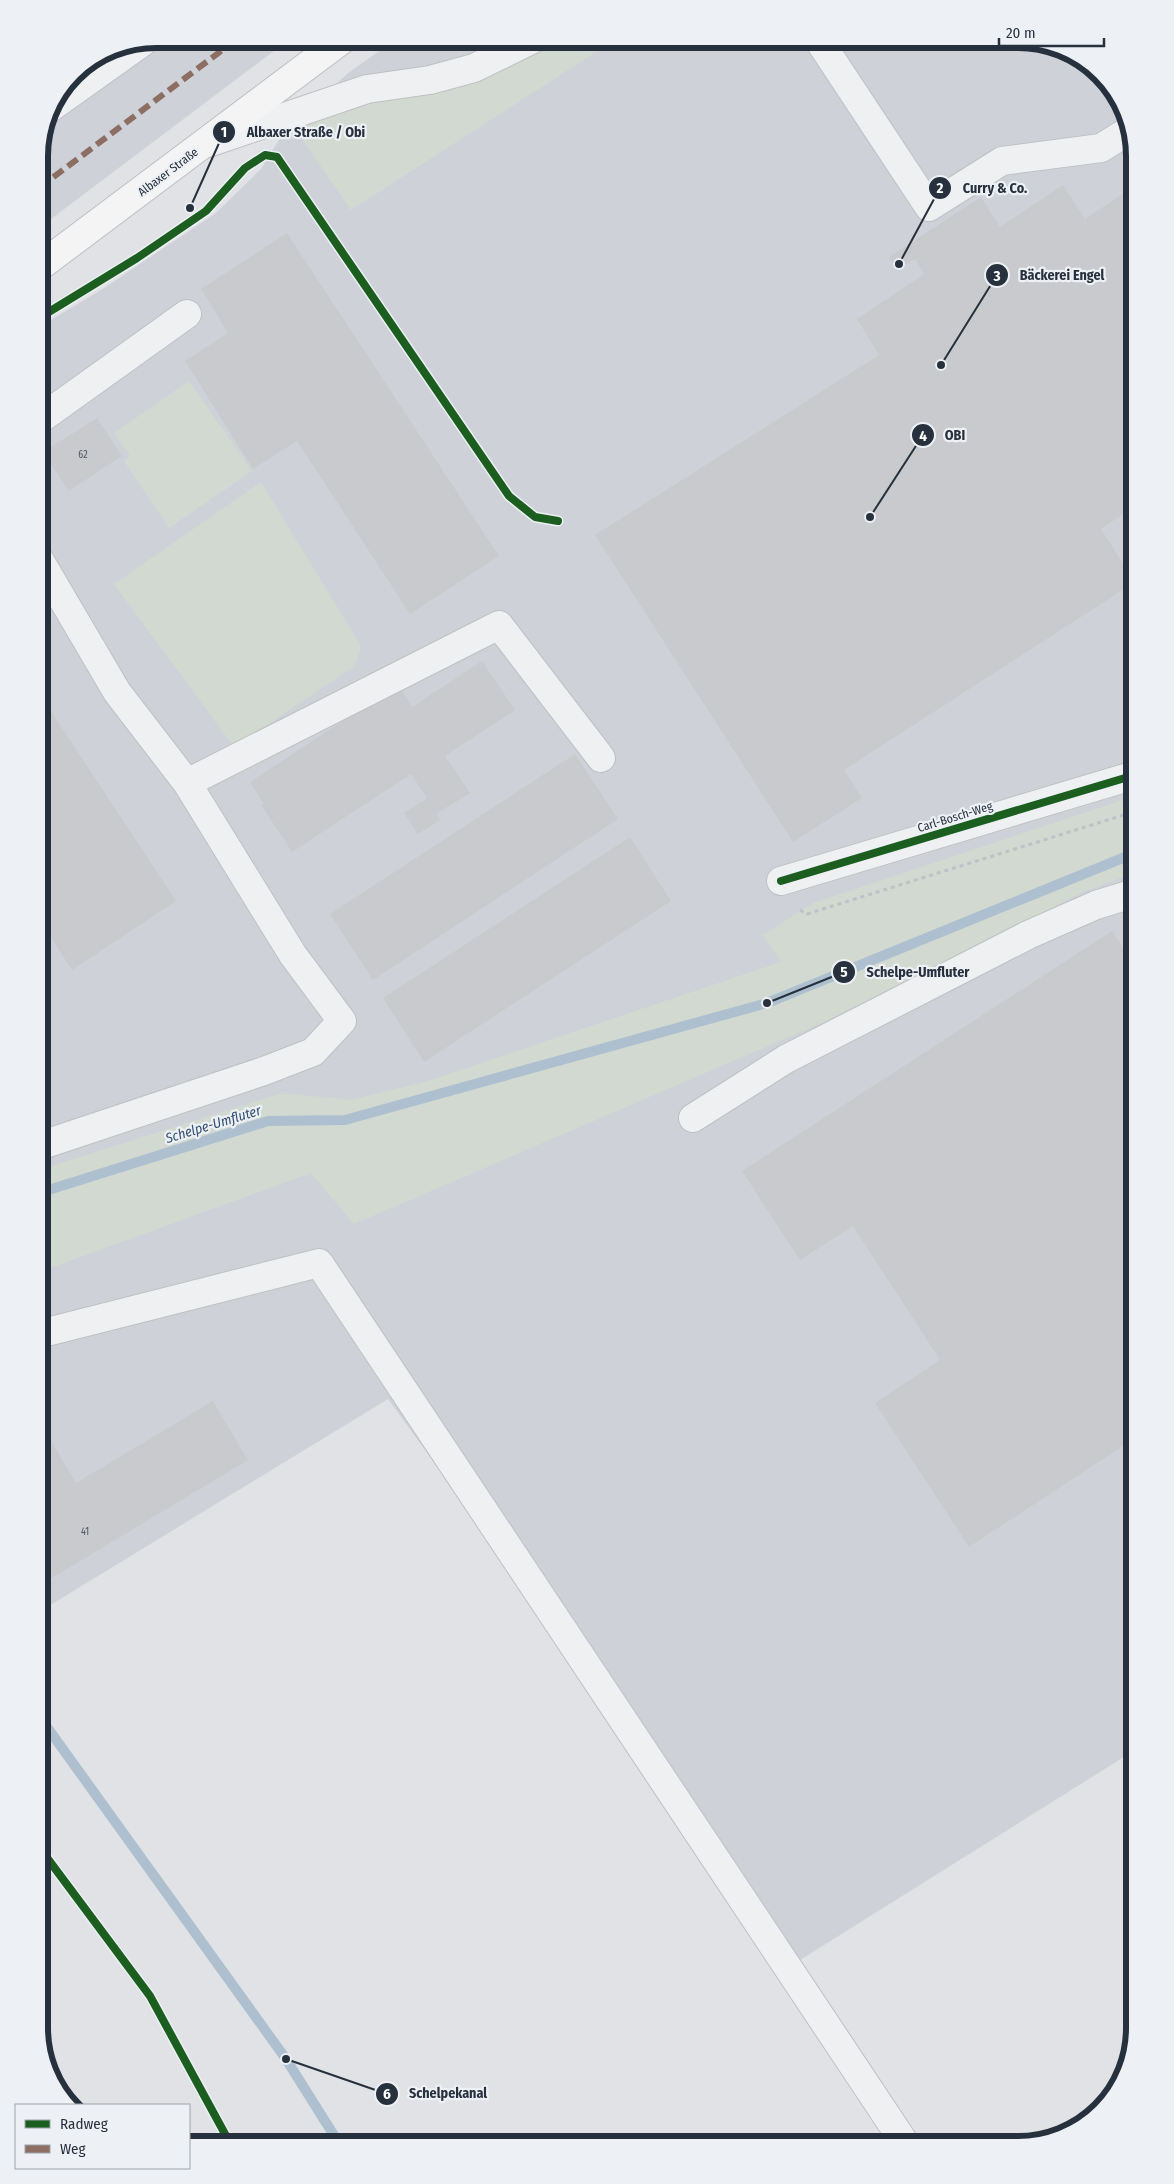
<svg xmlns="http://www.w3.org/2000/svg" width="1174" height="2184" font-family="'Fira Sans Condensed',sans-serif">
  <rect width="100%" height="100%" fill="#e0e2e5"/>
  <path fill="#ced2d8" d="M155,39H290L39,228V148L51,104L73,73L111,48Z
    M396,39H1027L1089,63L1126,110L1135,155V1750L797,1962L388,1399L39,1612V327L101,290L216,213L261,169L280,138L348,73Z"/>
  <path fill="#d1d9d0" d="M553,39H616L351,210L295,129L330,111L373,101L434,93L483,79Z
    M189,381L252,471L169,528L124,461L130,456L114,433Z
    M261,482L361,646L355,666L234,747L114,584Z
    M1135,796V873L1085,891L824,1022L354,1224L311,1173L39,1272V1170L282,1093L351,1100L428,1081L781,962L763,935L813,903Z"/>
  <g fill="none" stroke-linecap="round" stroke-linejoin="round">
    <path stroke="#aec0d0" stroke-width="10" d="M39,1193L268,1121L345,1120L767,1003L1135,853
      M39,1716L286,2059L340,2145"/>
  </g>
  <path fill="#c8cacd" d="M1063,185L1085,219L1135,186V506L1101,529L1135,582L844,770L862,798L793,842L595,535L879,355L857,319L924,274L915,259L897,269L889,257L981,197L1000,227Z
    M287,233L499,556L410,614L297,441L253,469L185,361L228,333L201,289Z
    M97,418L122,456L69,491L43,452Z
    M482,661L515,710L445,756L470,793L436,814L440,820L418,834L404,813L427,798L411,774L292,852L261,805L264,804L250,782L393,688H400L412,707Z
    M39,693L176,901L72,970L39,919Z
    M575,754L618,819L373,980L330,914Z
    M630,837L671,901L424,1062L383,998Z
    M1112,931L1126,952L1135,946V1438L969,1547L875,1403L940,1360L853,1226L800,1260L742,1171Z
    M213,1401L248,1460L42,1584L39,1578V1421L76,1483Z"/>
  <g fill="none" stroke-linecap="round" stroke-linejoin="round">
    <g stroke="#bec0c3" stroke-width="30">
      <path id="minor" d="M818,39L929,207L1002,161L1101,148L1130,130
        M50,108L144,41
        M208,143L367,89L430,80L474,68L533,39
        M39,420L187,314
        M187,783L499,625L601,758
        M781,881L1135,775
        M693,1118L786,1059L1028,935L1096,905L1135,893
        M39,1146L264,1071L313,1052L342,1021L293,955L187,783L117,692L39,559
        M39,1334L319,1263L906,2145"/>
    </g>
    <g stroke="#bcbfc2" stroke-width="30">
      <path id="major" d="M39,267L343,39"/>
    </g>
    <path stroke="#bec1c5" stroke-width="3" stroke-dasharray="4 4" stroke-linecap="butt" d="M273,156L277,157L509,496L535,517L558,521
      M39,318L137,258L206,211L245,168L252,164
      M800,910L807,914L1130,813"/>
    <use href="#minor" stroke="#eff0f1" stroke-width="28"/>
    <use href="#major" stroke="#f4f4f5" stroke-width="28"/>
    <path stroke="#8d6e63" stroke-width="6" stroke-dasharray="12 6" stroke-linecap="butt" d="M39,188L237,39"/>
    <g stroke="#edf1f5" stroke-width="11">
      <path id="cycleway" d="M39,318L137,258L206,211L245,168L265,155L277,157L509,496L535,517L558,521
        M781,881L1135,775
        M39,1847L150,1996L231,2145"/>
    </g>
    <use href="#cycleway" stroke="#1b5e20" stroke-width="8"/>
  </g>
  <g text-anchor="middle" stroke-width="4.5" stroke-linejoin="round" paint-order="stroke">
    <g font-size="10" fill="#505762">
      <text x="83" y="458">62</text>
      <text x="85" y="1535">41</text>
    </g>
    <g font-size="12" fill="#27303d" stroke="#edf1f5">
      <text transform="translate(168 172) rotate(-37)" y="4">Albaxer Straße</text>
      <text transform="translate(955 817) rotate(-17)" y="4">Carl-Bosch-Weg</text>
    </g>
    <g font-size="14" font-style="italic" fill="#335070" stroke="#edf1f5">
      <text transform="translate(213 1124) rotate(-17)" y="5">Schelpe-Umfluter</text>
    </g>
  </g>
  <path d="M0 0H1174V2184H0ZM156 48H1018A108 108 0 0 1 1126 156V2028A108 108 0 0 1 1018 2136H156A108 108 0 0 1 48 2028V156A108 108 0 0 1 156 48Z" fill="#edf1f5" fill-rule="evenodd"/>
  <path fill="none" stroke="#27303d" stroke-width="6" d="M156 48H1018A108 108 0 0 1 1126 156V2028A108 108 0 0 1 1018 2136H156A108 108 0 0 1 48 2028V156A108 108 0 0 1 156 48Z"/>
  <path fill="none" stroke="#27303d" stroke-width="2" d="M190 208L224 132M899 264L940 188M941 365L997 275M870 517L923 435M767 1003L844 972M286 2059L387 2094"/>
  <g fill="#27303d" stroke="#edf1f5" stroke-width="2">
    <circle cx="190" cy="208" r="5"/>
    <circle cx="899" cy="264" r="5"/>
    <circle cx="941" cy="365" r="5"/>
    <circle cx="870" cy="517" r="5"/>
    <circle cx="767" cy="1003" r="5"/>
    <circle cx="286" cy="2059" r="5"/>
    <circle cx="224" cy="132" r="12"/>
    <circle cx="940" cy="188" r="12"/>
    <circle cx="997" cy="275" r="12"/>
    <circle cx="923" cy="435" r="12"/>
    <circle cx="844" cy="972" r="12"/>
    <circle cx="387" cy="2094" r="12"/>
  </g>
  <g font-size="15" text-anchor="middle" font-weight="bold" fill="#fff">
    <text x="224" y="137">1</text>
    <text x="940" y="193">2</text>
    <text x="997" y="281">3</text>
    <text x="923" y="441">4</text>
    <text x="844" y="977">5</text>
    <text x="387" y="2099">6</text>
  </g>
  <g font-size="14" text-anchor="middle" font-weight="bold" fill="#27303d" stroke="#edf1f5" stroke-width="4.5" stroke-linejoin="round" paint-order="stroke">
    <text x="306" y="137">Albaxer Straße / Obi</text>
    <text x="995" y="193">Curry &amp; Co.</text>
    <text x="1062" y="280">Bäckerei Engel</text>
    <text x="955" y="440">OBI</text>
    <text x="918" y="977">Schelpe-Umfluter</text>
    <text x="448" y="2098">Schelpekanal</text>
  </g>
  <rect x="15" y="2104" width="175" height="65" fill="#edf1f5" stroke="#9ea4ab"/>
  <rect x="25" y="2120" width="25" height="8" fill="#1b5e20" stroke="#9ea4ab"/>
  <text x="60" y="2129" font-size="15" fill="#27303d">Radweg</text>
  <rect x="25" y="2145" width="25" height="8" fill="#8d6e63" stroke="#9ea4ab"/>
  <text x="60" y="2154" font-size="15" fill="#27303d">Weg</text>
  <path d="M999 38v8h105v-8" fill="none" stroke="#27303d" stroke-width="2.5"/>
  <text x="1006" y="38" font-size="15" fill="#27303d" stroke="#edf1f5" stroke-width="4" paint-order="stroke">20 m</text>
</svg>
